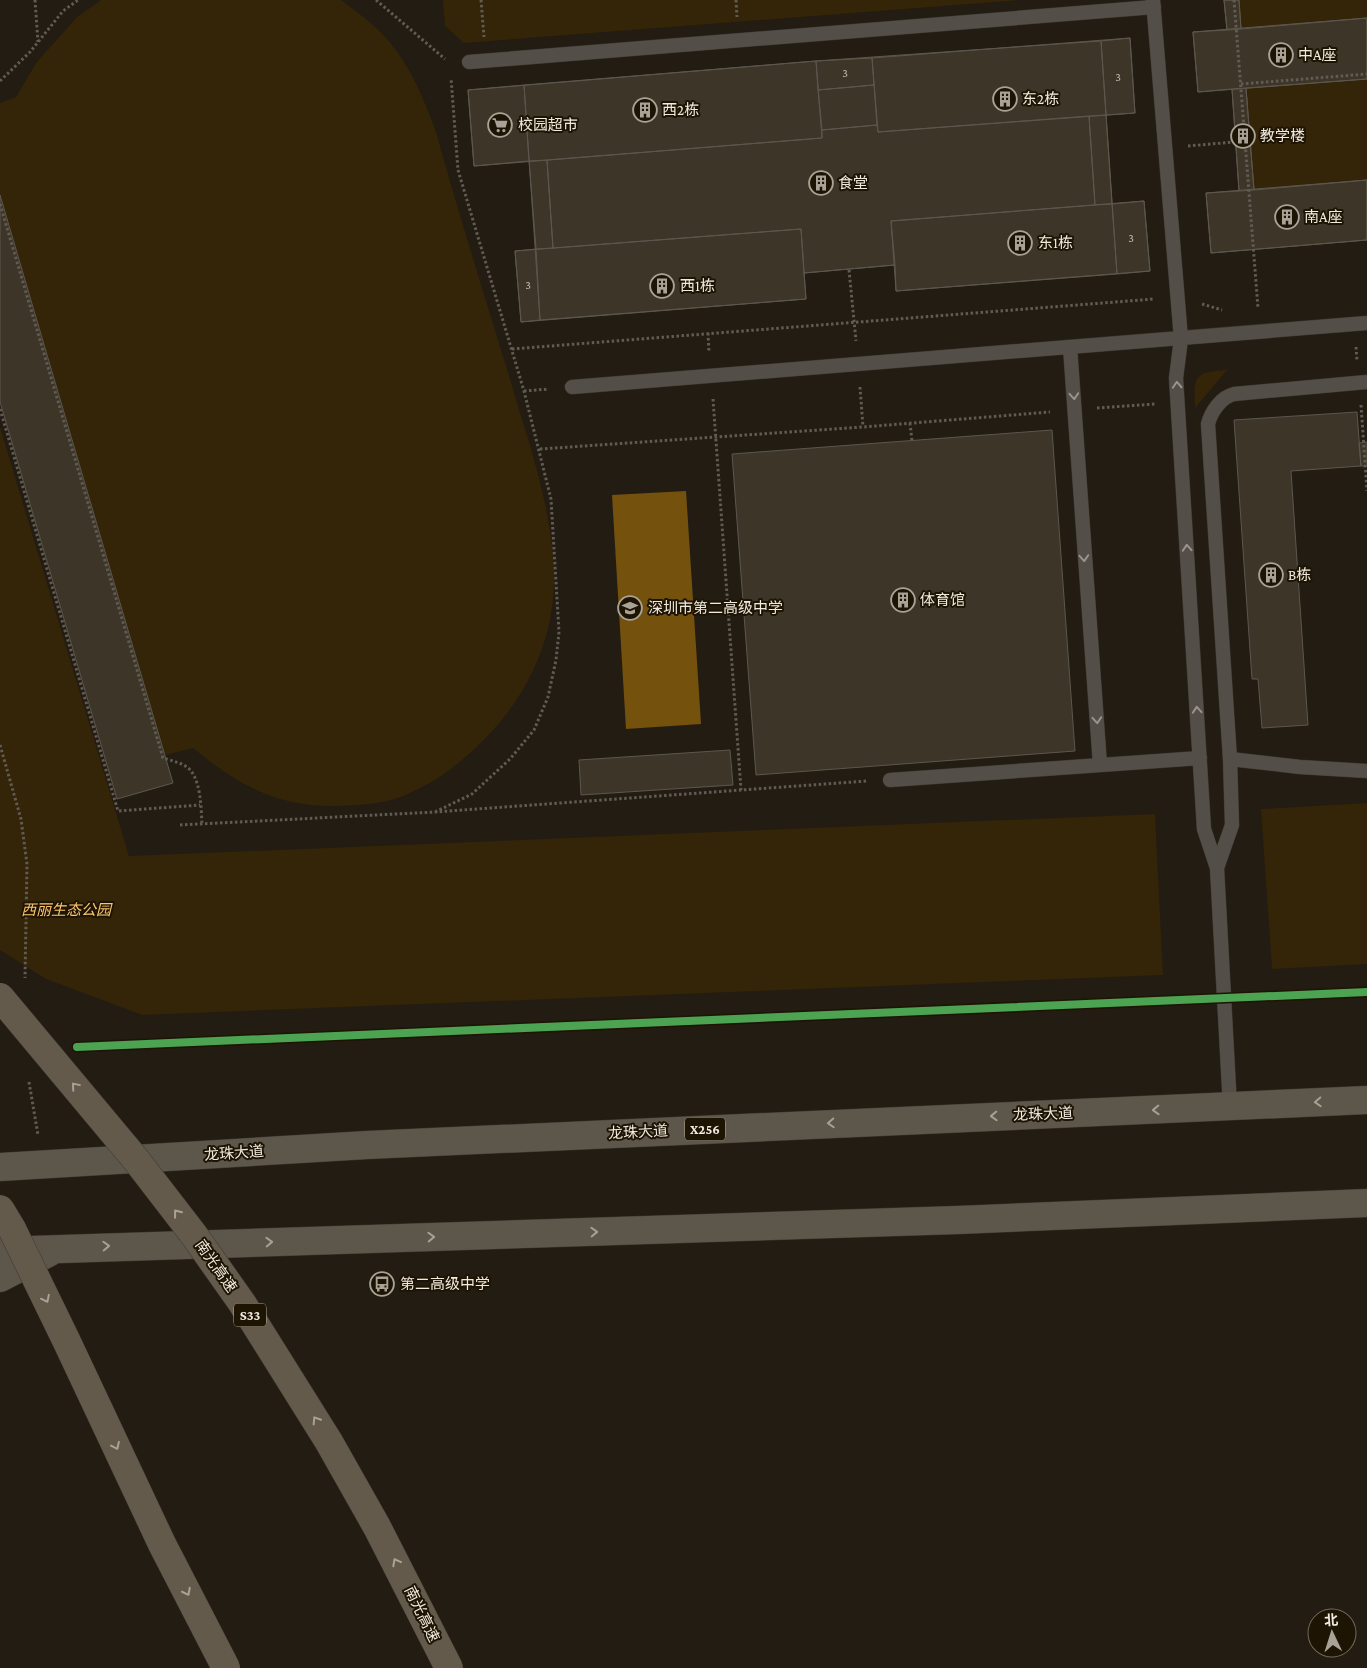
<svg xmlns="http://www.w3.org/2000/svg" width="1367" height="1668" font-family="'Crimson Pro','Noto Sans SC',serif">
  <rect width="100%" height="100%" fill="#221c12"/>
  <path fill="#342408" d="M101,0H341C357,12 374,24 388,40C411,67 424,99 436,132C459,215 485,297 510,379C528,441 551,504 554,569C557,654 512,725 444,774C433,782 421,787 410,793C395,801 374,804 358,805C288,811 246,792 193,748L165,755L0,195V103L16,97L36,63L52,45L77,17Z
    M443,0H1021L464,43L445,26Z
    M1239,0H1367V18L1241,29Z
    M1367,79V180L1254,190L1246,88Z
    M1227,370L1195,408C1193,375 1195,372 1227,370Z
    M0,427L129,856L1155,814L1163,975L142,1015L46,979L0,950Z
    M1367,803V964L1272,969L1261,809Z"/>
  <path fill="#74510d" d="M686,491L701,724L626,729L612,495Z"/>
  <path fill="#3d3628" stroke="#5c574e" d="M1224,0H1239L1241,29L1367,18V79L1246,88L1254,190L1367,180V240L1211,253L1206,193L1239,191L1232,89L1198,92L1193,32L1227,30Z
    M1224,0H1239L1241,29L1227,30Z
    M1367,18V79L1198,92L1193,32Z
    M1130,38L1135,113L1106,115L1101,41Z
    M1130,38L1135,113L878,132L872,58Z
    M1101,41L1117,274L896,291L895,265L804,273L806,299L540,320L524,85L816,61Z
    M872,58L874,85L818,90L816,61Z
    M816,61L822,138L474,166L468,90Z
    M524,85L529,161L474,166L468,90Z
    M874,85L877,125L822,130L818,90Z
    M1246,88L1254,190L1239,191L1232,89Z
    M1106,115L1112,204L1095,205L1089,116Z
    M1089,116L1095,205L891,221L895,265L804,273L801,229L553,248L547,160L822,138V130L877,125L878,132Z
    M547,160L553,248L536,249L529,161Z
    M1367,180V240L1211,253L1206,193Z
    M0,195L173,783L117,799L0,402Z
    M1144,201L1150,271L1117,274L1112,204Z
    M1144,201L1150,271L896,291L891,221Z
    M801,229L806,299L521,322L515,251Z
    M536,249L540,320L521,322L515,251Z
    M1357,412L1361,466L1291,471L1308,725L1262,728L1258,679H1252L1234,420Z
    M1052,430L1075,751L756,775L732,454Z
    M1367,442V466H1361L1359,443Z
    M730,750L733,785L581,795L579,760Z"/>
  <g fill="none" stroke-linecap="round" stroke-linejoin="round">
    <g stroke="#3d3831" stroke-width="15">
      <path id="service" d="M1153,0L1181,339L1176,378L1204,829L1217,868L1232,825L1230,759L1208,424C1211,412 1221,397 1234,394L1367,382
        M469,62L1154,7
        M1070,347L1100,765
        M572,387L1367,323
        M1230,759L1300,767L1367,771
        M890,780L1200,758
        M1217,868L1230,1107"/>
    </g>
    <g stroke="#3d3831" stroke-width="29">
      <path id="primary" d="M0,1167L367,1145L1367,1100
        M0,1251L958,1220L1367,1203
        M0,1278L50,1252"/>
    </g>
    <path stroke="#605b54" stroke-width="3" stroke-dasharray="2.5 2.5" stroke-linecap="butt" d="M35,0L38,42
      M376,0L445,59
      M481,0L484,37
      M736,0L737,17
      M1234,0L1258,308
      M0,81L30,52L63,11L78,0
      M1241,84L1367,74
      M1188,146L1245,141
      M0,204L163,758C172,761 185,763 191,771C201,784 201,808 202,824
      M849,270L856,341
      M1202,304L1222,310
      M708,333L709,353
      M1356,347L1357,361
      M512,349L1154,299
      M860,387L863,427
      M524,391L549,389
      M713,399L741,790
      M1361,405L1367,491
      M1097,408L1155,404
      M0,409L118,811L200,805
      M910,423L912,441
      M540,449L863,427L1050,412
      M728,609L743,607
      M0,745L21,819L27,864L25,978
      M435,812L472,794L510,759L534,730L548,697L556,660L559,632L551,499L524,391L458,170L451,78
      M180,825L435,812L867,781
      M29,1082L38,1135"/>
    <use href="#service" stroke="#534e48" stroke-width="14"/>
    <use href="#primary" stroke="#5d564a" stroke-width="28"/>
    <g stroke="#3d3831" stroke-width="29" stroke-linecap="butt">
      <path id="motorway-bridge" d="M0,997L137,1161L194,1235L242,1303L329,1442L377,1527L449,1668
        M0,1209L12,1229L67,1342L162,1544L226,1668"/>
    </g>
    <use href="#motorway-bridge" stroke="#645a4b" stroke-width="28"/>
    <g stroke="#1e1404" stroke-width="11">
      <path id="cycleway" d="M77,1047L1367,992"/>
    </g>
    <use href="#cycleway" stroke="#4ca352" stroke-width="8"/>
  </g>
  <defs><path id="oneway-chevron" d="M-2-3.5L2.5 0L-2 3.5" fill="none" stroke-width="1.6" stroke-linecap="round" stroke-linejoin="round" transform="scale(1.25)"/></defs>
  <g stroke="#9a948c">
    <use href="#oneway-chevron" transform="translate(1177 385) rotate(-93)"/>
    <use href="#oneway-chevron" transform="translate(1074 396) rotate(86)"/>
    <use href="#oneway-chevron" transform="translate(1187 548) rotate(-94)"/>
    <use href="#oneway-chevron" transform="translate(1084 558) rotate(86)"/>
    <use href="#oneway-chevron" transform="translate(1197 710) rotate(-94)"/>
    <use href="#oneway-chevron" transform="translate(1097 720) rotate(86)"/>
  </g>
  <g stroke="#aaa295">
    <use href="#oneway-chevron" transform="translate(75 1086) rotate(-130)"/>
    <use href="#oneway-chevron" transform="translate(177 1213) rotate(-128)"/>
    <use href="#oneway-chevron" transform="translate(46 1299) rotate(64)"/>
    <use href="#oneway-chevron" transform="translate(316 1420) rotate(-122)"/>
    <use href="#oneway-chevron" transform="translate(116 1446) rotate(65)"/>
    <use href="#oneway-chevron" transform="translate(396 1562) rotate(-118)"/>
    <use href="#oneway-chevron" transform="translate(187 1592) rotate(63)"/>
  </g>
  <g stroke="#a7a094">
    <use href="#oneway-chevron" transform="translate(1318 1102) rotate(177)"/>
    <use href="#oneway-chevron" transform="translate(1156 1110) rotate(178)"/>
    <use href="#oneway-chevron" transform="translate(994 1116) rotate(178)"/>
    <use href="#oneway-chevron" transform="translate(831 1123) rotate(177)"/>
    <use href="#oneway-chevron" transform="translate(594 1232) rotate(-2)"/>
    <use href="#oneway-chevron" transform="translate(431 1237) rotate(-2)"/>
    <use href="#oneway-chevron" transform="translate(269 1242) rotate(-2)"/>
    <use href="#oneway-chevron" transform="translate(106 1246) rotate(-2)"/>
  </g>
  <defs>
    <g id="building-ring" transform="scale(1.25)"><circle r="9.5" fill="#1e1404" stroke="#a9a297" stroke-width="1.5"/><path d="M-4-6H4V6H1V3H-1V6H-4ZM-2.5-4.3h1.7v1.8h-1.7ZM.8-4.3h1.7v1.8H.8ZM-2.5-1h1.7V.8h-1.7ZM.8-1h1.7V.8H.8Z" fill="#a9a297"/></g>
    <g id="supermarket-ring" transform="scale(1.25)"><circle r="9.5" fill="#1e1404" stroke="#a9a297" stroke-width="1.5"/><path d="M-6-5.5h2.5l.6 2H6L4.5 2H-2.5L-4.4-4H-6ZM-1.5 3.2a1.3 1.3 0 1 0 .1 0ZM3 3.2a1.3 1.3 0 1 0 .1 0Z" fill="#a9a297"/></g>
    <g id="school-ring" transform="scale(1.25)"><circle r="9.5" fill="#1e1404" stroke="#a9a297" stroke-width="1.5"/><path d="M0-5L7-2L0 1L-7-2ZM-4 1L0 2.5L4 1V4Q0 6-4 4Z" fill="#a9a297"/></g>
    <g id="bus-ring" transform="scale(1.25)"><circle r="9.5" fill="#1e1404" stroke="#a9a297" stroke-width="1.5"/><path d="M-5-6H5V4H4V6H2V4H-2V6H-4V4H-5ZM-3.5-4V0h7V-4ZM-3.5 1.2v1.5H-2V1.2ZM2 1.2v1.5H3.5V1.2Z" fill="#a9a297"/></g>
  </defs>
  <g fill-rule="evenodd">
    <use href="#building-ring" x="1281" y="55"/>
    <use href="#building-ring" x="1005" y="99"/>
    <use href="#building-ring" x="645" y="110"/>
    <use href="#supermarket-ring" x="500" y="125"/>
    <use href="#building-ring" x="1243" y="136"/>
    <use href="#building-ring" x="821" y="183"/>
    <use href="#building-ring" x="1287" y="217"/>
    <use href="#building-ring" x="1020" y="243"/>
    <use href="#building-ring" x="662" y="286"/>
    <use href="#building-ring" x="1271" y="575"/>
    <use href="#building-ring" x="903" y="600"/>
    <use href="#school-ring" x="630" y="608"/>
    <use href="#bus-ring" x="382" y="1284"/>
  </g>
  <g text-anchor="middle" stroke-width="4" stroke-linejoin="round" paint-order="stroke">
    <g font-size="12" fill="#c4bdb1">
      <text x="845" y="77">3</text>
      <text x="1118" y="81">3</text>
      <text x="1131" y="242">3</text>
      <text x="528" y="289">3</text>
    </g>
    <g fill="#1e1404" stroke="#b2aa9d" stroke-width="1">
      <rect x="685" y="1117.5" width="40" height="23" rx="4"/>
      <rect x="234" y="1303.5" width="32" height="23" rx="4"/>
    </g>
    <g font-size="14" font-weight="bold" fill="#f1eadf">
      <text x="705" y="1134">X256</text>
      <text x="250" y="1320">S33</text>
    </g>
    <g font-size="15" fill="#f1eadf" stroke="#1e1404" text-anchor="start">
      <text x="1298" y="60">中A座</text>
      <text x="1022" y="104">东2栋</text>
      <text x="662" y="115">西2栋</text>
      <text x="518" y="130">校园超市</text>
      <text x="1260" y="141">教学楼</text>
      <text x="838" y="188">食堂</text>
      <text x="1304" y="222">南A座</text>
      <text x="1038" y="248">东1栋</text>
      <text x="680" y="291">西1栋</text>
      <text x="1288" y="580">B栋</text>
      <text x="920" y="605">体育馆</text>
      <text x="648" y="613">深圳市第二高级中学</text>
      <text x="400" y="1289">第二高级中学</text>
    </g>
    <g font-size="15" font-style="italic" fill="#fbc570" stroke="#1e1404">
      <text x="66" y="915">西丽生态公园</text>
    </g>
    <g font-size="15" fill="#f1eadf" stroke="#1e1404">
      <text transform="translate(1043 1114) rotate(-2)" y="5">龙珠大道</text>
      <text transform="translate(638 1132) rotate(-3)" y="5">龙珠大道</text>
      <text transform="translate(234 1153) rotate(-4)" y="5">龙珠大道</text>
      <text transform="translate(216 1266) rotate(55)" y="5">南光高速</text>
      <text transform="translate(422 1614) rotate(64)" y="5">南光高速</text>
    </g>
  </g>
  <g transform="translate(1332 1633) rotate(356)"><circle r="24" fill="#1e1404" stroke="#726a5c"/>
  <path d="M0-4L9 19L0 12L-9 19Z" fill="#a9a297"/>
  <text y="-8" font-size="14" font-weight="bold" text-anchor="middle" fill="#f1eadf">北</text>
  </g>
</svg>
